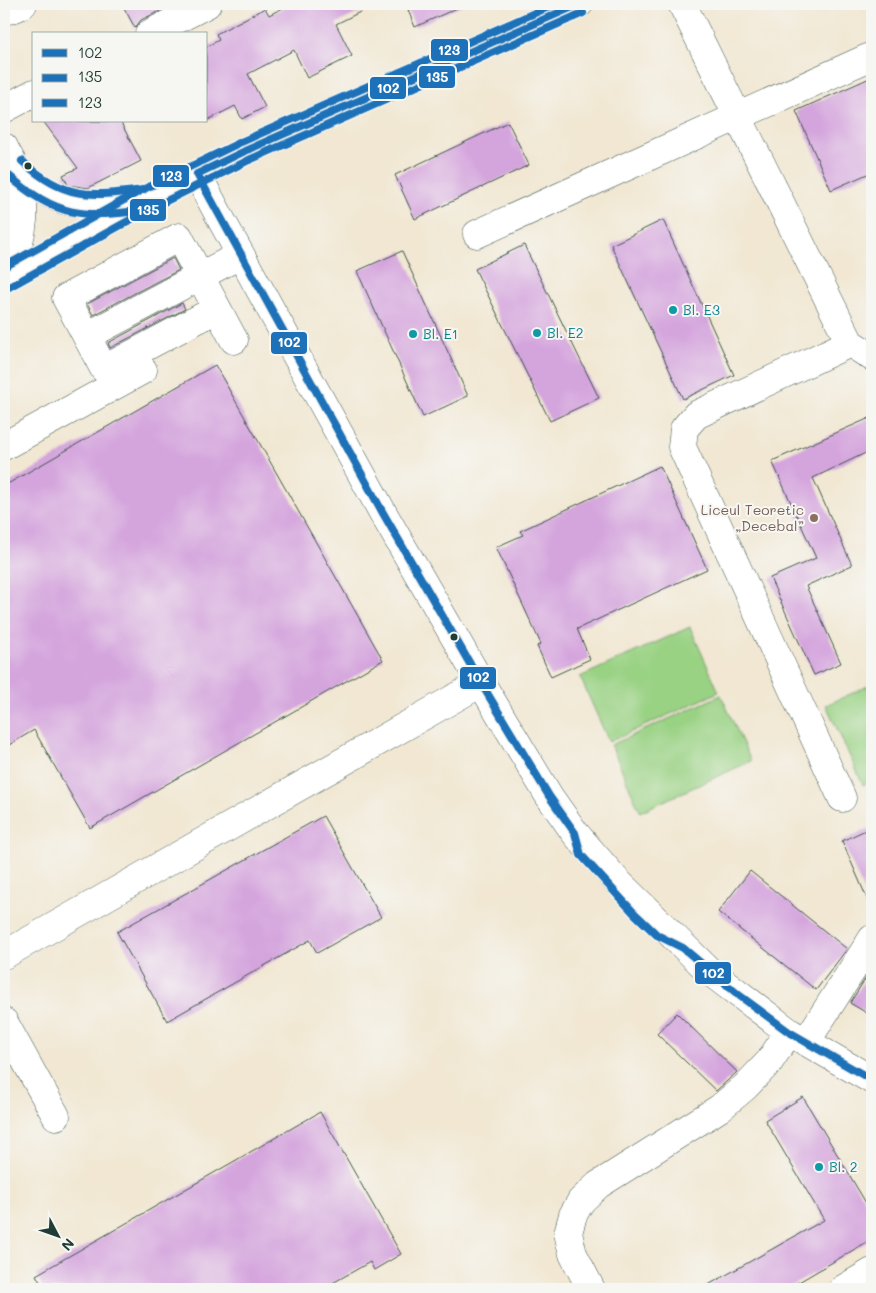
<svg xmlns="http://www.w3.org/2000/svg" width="876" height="1293" font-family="Mali,sans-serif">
  <rect width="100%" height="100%" fill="#f6f6f2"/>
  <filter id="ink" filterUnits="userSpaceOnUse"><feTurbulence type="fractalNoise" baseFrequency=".02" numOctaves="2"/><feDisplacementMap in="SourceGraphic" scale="10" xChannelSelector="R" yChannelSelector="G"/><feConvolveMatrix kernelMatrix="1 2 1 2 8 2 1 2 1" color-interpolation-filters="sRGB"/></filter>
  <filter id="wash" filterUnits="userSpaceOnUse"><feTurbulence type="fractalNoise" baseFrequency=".0096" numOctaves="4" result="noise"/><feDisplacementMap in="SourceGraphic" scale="20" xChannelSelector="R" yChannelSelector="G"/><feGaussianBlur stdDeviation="1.12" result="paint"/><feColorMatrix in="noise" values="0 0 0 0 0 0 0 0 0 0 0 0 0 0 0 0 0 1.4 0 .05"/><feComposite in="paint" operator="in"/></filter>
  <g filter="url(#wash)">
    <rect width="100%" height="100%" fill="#f1e7d2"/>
    <path fill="#9ad284" stroke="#5c885c" d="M690,627L719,692L609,742L580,677Z
      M868,686L872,695V781L863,785L826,705Z
      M721,695L751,761L640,812L611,745Z"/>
    <g id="blocks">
      <path fill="#d4a4dd" d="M122,4H157L160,11L141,20L135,28Z
        M291,4H376L336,24L352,56L307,78L294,50L248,74L265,107L242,119L235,106L206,121V47L219,40L216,34L265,8L269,15Z
        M423,4H466L415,27L408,10Z
        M872,77V172L831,190L796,111Z
        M43,121H120L141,161L88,188L68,185L63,175L78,168Z
        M508,122L529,165L415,219L395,175Z
        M663,220L734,375L683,399L611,245Z
        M524,245L599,398L550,421L475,269Z
        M402,251L468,396L423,417L357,271Z
        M173,258L179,270L93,315L87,304Z
        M182,303L185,309L110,348L108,343Z
        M215,365L383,660L90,828L34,730L4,748V486Z
        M872,417V450L813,478L852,565L806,586L841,663L814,675L770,578L816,558L772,461Z
        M660,466L707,569L577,629L590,659L551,677L537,646L541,644L496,547L523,535L520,531Z
        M323,816L381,917L317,953L310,940L167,1021L117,932Z
        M872,827V910L842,841Z
        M750,871L847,949L816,990L718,912Z
        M872,968V1016L850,1003Z
        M677,1013L737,1072L716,1091L657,1034Z
        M803,1097L872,1213V1239L787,1289H701L824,1220L765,1120Z
        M320,1112L401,1254L374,1270L370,1262L322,1289H44L36,1275Z"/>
    </g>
  </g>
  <g filter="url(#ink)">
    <use href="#blocks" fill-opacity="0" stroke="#3e564c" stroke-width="1"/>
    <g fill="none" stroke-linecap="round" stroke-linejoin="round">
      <g stroke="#3e564c" stroke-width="29">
        <path id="minor" d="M682,4L850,343L872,357
          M4,11L15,8L23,4
          M149,34L207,4
          M4,109L34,93
          M4,147C7,154 12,161 15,168C28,201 27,241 4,269
          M15,168C60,207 76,208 134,201
          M197,174L222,221L383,513L481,683L549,796L575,833L616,880L709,971L789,1032L872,1080
          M477,234L872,56
          M4,278L145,200L245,151L579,4
          M217,309L104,369L66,298L179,237L234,340
          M87,336L240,255
          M4,446L143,370
          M842,798L682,447L684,429L696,415L850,343
          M4,955L481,683
          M4,1022L56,1116
          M806,1042L872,939
          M591,1289L573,1254L568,1233L573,1215L581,1201L598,1185L720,1108L745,1087L769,1062L789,1032
          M843,1289L872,1272"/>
      </g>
      <use href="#minor" stroke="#fff" stroke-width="28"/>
      <g stroke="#f6f6f2" stroke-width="11">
        <path id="bus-1" d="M197,174L383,513L481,683L549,796L575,833L581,855L634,913L657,935L683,948L740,996L789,1032L872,1080
          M197,174L245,151L579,4"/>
      </g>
      <g stroke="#f6f6f2" stroke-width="11">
        <path id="bus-2" d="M8,175C57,218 84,218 145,210
          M9,287L150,209L249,160L583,13"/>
      </g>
      <g stroke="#f6f6f2" stroke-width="11">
        <path id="bus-3" d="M22,161C65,199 87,197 143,190
          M4,267L140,191L241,142L555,4"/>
      </g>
      <use href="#bus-1" stroke="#1d71b8" stroke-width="8"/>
      <use href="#bus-2" stroke="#1d71b8" stroke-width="8"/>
      <use href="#bus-3" stroke="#1d71b8" stroke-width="8"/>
    </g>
  </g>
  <g fill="#1f3d34" stroke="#f6f6f2" stroke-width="2">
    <circle cx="28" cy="166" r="4.5"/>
    <circle cx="454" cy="637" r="4.5"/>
  </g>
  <g fill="#0f9aa8" stroke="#f6f6f2" stroke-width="2">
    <circle cx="673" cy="310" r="5"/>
    <circle cx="537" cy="333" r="5"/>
    <circle cx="413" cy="334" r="5"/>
    <circle cx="819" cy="1167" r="5"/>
  </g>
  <circle fill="#8d6e63" stroke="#f6f6f2" stroke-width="2" cx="814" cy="518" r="5"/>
  <g text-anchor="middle" stroke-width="4" stroke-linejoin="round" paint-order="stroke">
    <g font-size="14" fill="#0d838f" stroke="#f6f6f2" text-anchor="start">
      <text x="683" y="315">Bl. E3</text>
      <text x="547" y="338">Bl. E2</text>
      <text x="423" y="339">Bl. E1</text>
      <text x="829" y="1172">Bl. 2</text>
    </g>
    <g font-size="14" fill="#785e54" stroke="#f6f6f2" text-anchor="end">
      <text x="804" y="515">Liceul Teoretic<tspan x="804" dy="16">„Decebal”</tspan></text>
    </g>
  </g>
  <g stroke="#f6f6f2" stroke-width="2">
    <rect x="430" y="38" width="39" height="24" rx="5" fill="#1d71b8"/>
    <rect x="418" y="65" width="38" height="24" rx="5" fill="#1d71b8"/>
    <rect x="369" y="76" width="38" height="24" rx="5" fill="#1d71b8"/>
    <rect x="152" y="164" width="38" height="24" rx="5" fill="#1d71b8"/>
    <rect x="129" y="198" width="38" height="24" rx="5" fill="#1d71b8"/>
    <rect x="270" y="331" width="38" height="24" rx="5" fill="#1d71b8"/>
    <rect x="459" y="666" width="38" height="24" rx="5" fill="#1d71b8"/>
    <rect x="694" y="961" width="38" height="24" rx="5" fill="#1d71b8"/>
  </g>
  <g font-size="14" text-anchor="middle" font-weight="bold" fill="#fff">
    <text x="449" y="55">123</text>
    <text x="437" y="82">135</text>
    <text x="388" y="93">102</text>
    <text x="171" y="181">123</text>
    <text x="148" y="215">135</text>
    <text x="289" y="347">102</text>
    <text x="478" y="682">102</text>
    <text x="713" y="978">102</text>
  </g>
  <rect width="876" height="1293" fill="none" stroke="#f6f6f2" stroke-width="20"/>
  <rect x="32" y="32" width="175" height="90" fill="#f6f6f2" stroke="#a0aca6"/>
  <rect x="42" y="49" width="25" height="8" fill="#1d71b8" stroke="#a0aca6"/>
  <text x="78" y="58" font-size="15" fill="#1f3d34">102</text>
  <rect x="42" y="74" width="25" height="8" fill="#1d71b8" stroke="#a0aca6"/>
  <text x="78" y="82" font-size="15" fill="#1f3d34">135</text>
  <rect x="42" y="99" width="25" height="8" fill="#1d71b8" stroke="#a0aca6"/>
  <text x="78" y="108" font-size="15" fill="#1f3d34">123</text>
  <g transform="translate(58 1236) rotate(131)" stroke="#f6f6f2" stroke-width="4" paint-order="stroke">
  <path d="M0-4L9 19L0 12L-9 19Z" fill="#1f3d34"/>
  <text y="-8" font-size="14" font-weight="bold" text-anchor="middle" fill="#1f3d34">N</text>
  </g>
</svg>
